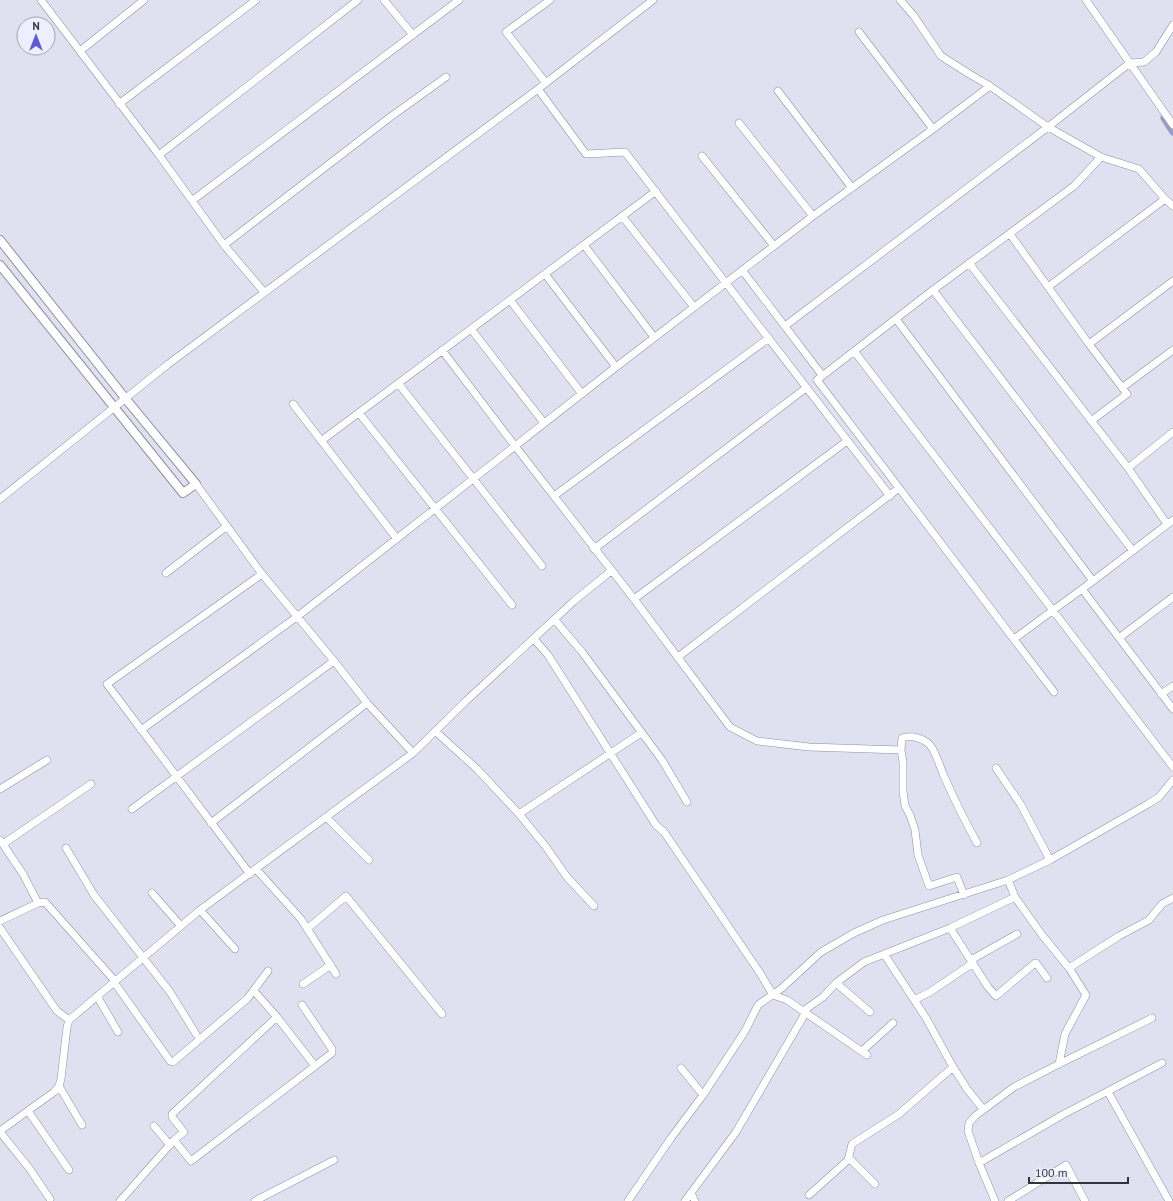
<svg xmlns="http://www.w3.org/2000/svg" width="1173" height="1201" font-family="'PT Sans',sans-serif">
  <rect width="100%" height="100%" fill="#dfe1f0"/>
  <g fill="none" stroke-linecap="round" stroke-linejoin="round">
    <path stroke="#989cc7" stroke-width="7" d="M1164,118L1173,132"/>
    <g stroke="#8f909e" stroke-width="8">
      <path id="minor" d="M41,0L159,155L224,245L264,292
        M384,0L413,35
        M900,0L914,16L941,56L971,75L990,86L1048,127L1101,157L1139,169L1165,199L1173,206
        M1086,0L1173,125
        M859,32L933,129
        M80,51L144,0
        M546,83L506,32L550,0
        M538,89L586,154L625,152L890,496
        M778,91L852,188
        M119,104L256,0
        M739,123L813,216
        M159,155L358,0
        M702,156L774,246
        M193,200L459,0
        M622,216L694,307
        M1010,234L1089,344L1127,394L1091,421
        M224,245L389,118L446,77
        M584,245L654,337
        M969,263L1128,468L1167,524
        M742,270L822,375
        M545,274L616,367
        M1048,287L1165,199
        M933,290L1133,551
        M510,300L582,394
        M896,319L1093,581
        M785,326L1048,127L1122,69L1130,63L1144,62L1156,52L1173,25
        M471,329L544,423
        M1089,344L1173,281
        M442,350L515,446L634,599L730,727L757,741L809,747L901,750
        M854,351L1173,767
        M398,383L542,566
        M1123,387L1173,350
        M293,404L397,539
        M359,413L512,605
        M321,441L656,191
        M1128,468L1173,432
        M196,484L262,574L334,661L367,703L413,753
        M554,496L769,338
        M0,499L167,365L538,89L653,0
        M594,549L806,388
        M166,573L227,526
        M1082,589L1173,709
        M634,599L847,441
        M555,620L582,652L662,760L687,802
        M1119,638L1173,597
        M534,639L548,655L656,825L664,832L760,973L773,995L787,1000L867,1055
        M1014,639L1093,581L1173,520
        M678,657L899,488
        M1054,692L817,380L933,290L1074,186L1101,157
        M1161,694L1173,686
        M141,730L298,616L616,367L813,216L933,129L990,86
        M435,731L477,769L519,814L546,847L567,877L594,906
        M996,768L1021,805L1050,860
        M0,789L47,760
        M132,809L334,661
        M519,814L641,733
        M326,817L369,860
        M211,823L367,703
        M0,840L23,874L38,903L45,902L115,981
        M3,844L91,784
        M66,848L94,895L170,992L196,1034
        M256,869L301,919L336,974
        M250,874L107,684L262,574
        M1008,880L1015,897L1042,935L1069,968L1086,995L1065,1034L1059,1064
        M152,893L181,926
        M964,895L957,877L929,886L918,855L915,830L910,815L905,806L903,791V762L901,750L902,738C912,735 926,738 932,748C937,756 940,767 944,776C954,799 965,821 977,843
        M200,910L235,949
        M0,921L38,903
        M0,928L57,1011L69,1020
        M950,928L988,987L996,996L1035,963H1036L1047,978
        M307,929L346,896L442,1014
        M884,954L926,1018L953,1067L967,1089L983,1109
        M971,960L1017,934
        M1069,968L1119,936L1149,920L1162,904L1173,898
        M114,982L170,1061L173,1062L247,999L268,971
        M836,983L870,1012
        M303,984L331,965
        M254,991L277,1017L315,1066
        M97,996L118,1032
        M914,1000L930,992L973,963
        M803,1011L823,997L836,983L864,962L950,928L1015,897
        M862,1051L893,1023
        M681,1068L703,1095
        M59,1086L82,1125
        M1108,1092L1169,1201
        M28,1111L69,1170
        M154,1126L170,1145
        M0,1131L54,1092L59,1086L61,1079L67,1027L69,1020L200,910L413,753L466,701L574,601L611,571
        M0,1132L29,1168L50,1199
        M174,1140L191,1161L332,1053V1049L302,1005
        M849,1158L875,1184
        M979,1163L1064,1114L1162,1063
        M691,1193L695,1201
        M809,1195L848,1160L852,1144L899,1114L953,1067
        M120,1201L174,1140L184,1132L172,1117V1114L277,1017
        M255,1201L334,1160
        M628,1201L671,1138L703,1095L745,1031L758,1005L782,988L821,952L854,933L883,920L1008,880L1050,860L1148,804L1159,797L1173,780
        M685,1201L736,1132L806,1012
        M995,1201L979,1163L968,1131L969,1123L975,1116L1014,1087L1059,1064L1152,1018
        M1008,1201L1066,1165L1085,1201"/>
    </g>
    <g stroke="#8f909e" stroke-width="10">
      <path id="major" d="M0,240L125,398L196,484L183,493L0,265"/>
    </g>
    <use href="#minor" stroke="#fff" stroke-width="7"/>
    <use href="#major" stroke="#fff" stroke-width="8"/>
  </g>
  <g transform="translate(36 36)"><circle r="19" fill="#edeefe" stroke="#a3a4b0"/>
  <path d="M0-3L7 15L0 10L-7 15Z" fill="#6059d2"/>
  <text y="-6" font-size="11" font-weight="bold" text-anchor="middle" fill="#33343a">N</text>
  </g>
  <path d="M1029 1177v6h99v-6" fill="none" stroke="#33343a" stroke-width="2"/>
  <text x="1035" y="1177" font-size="12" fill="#33343a" stroke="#edeefe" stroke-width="3" paint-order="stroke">100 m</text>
</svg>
